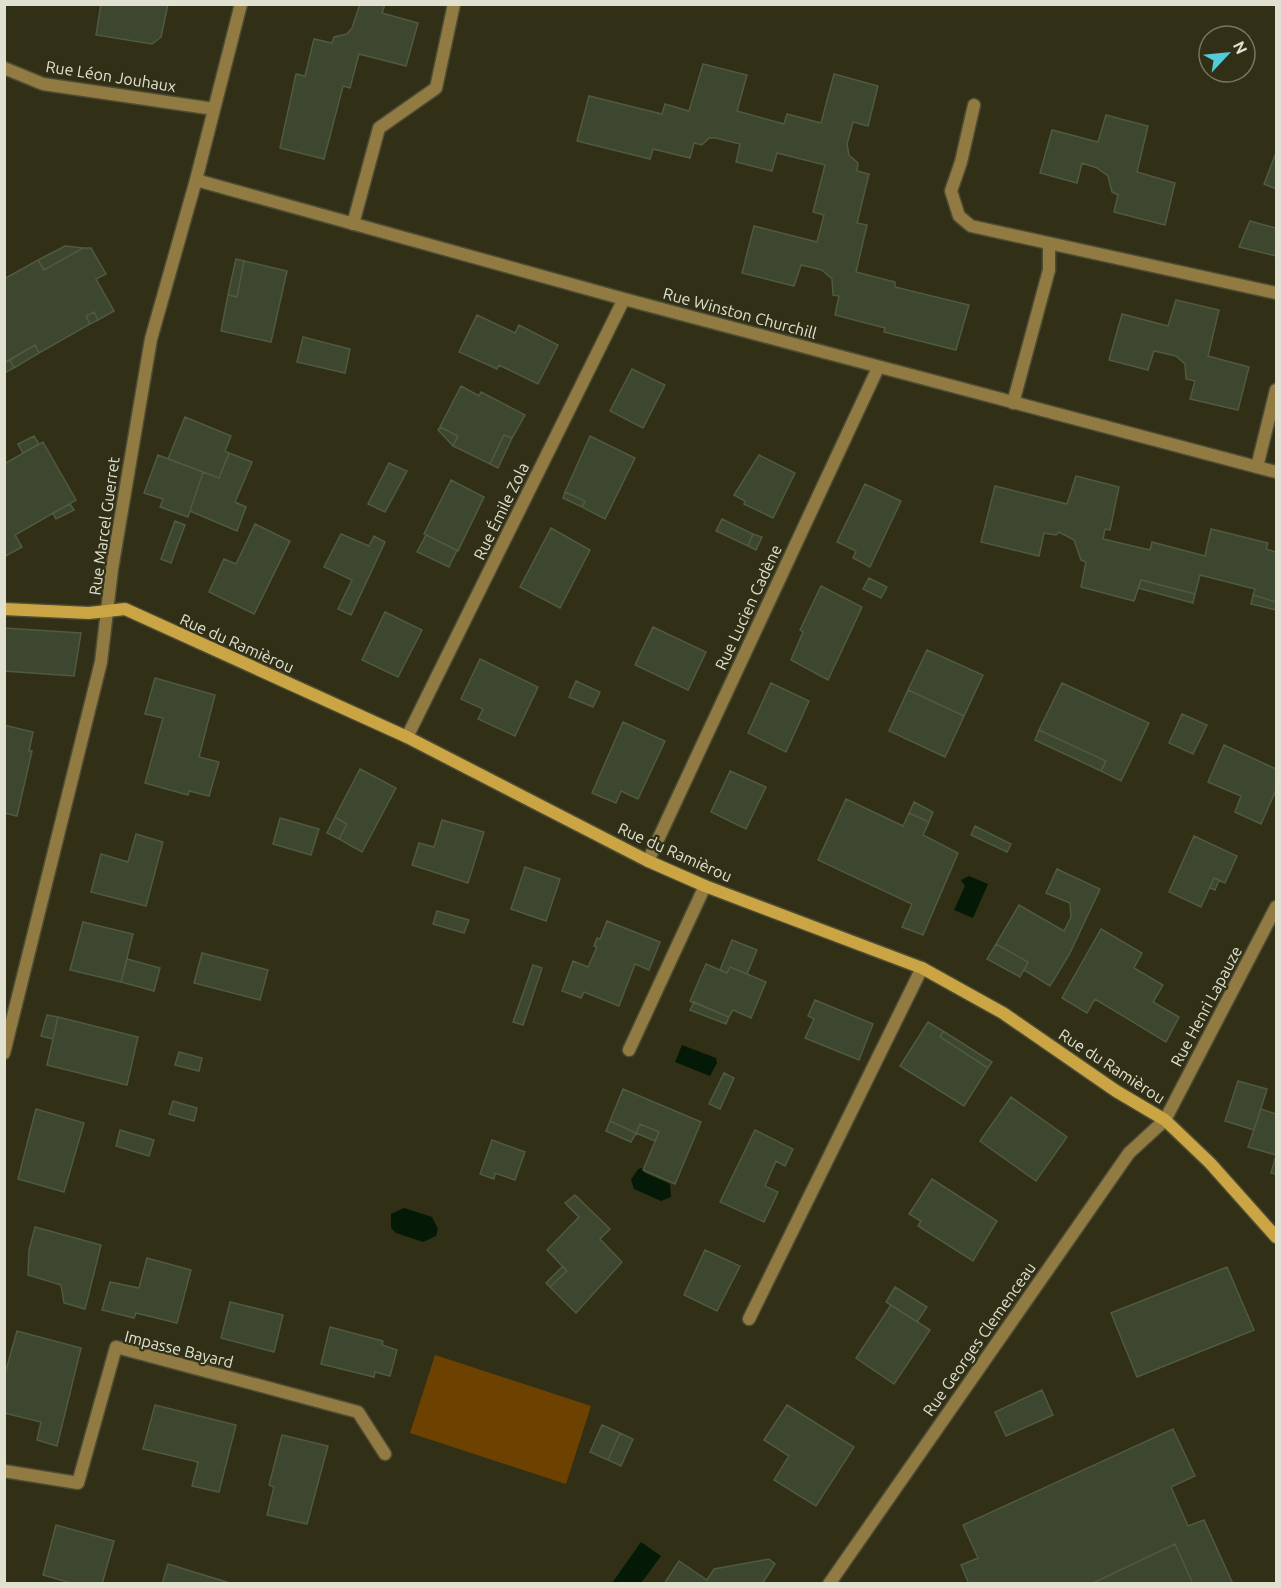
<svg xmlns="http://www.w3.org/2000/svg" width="1281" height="1588" font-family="Ubuntu,sans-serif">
  <rect width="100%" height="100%" fill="#313017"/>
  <path fill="#6d4200" d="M435,1355L591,1406L566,1484L410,1433Z"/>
  <path fill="#041a06" d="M969,876L988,884L973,918L954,910L965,886L961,880Z
    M682,1045L716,1058L717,1063L710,1076L675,1062Z
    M642,1168L645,1173L670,1184L671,1197L661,1201L634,1189L631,1180L638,1169Z
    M404,1208L432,1217L438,1229L436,1236L423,1242L396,1233L391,1228V1214Z
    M641,1542L661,1556L641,1583H612Z"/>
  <path fill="#3d462e" stroke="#505a41" stroke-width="1.5" d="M101,4H168L161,37L152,44L96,35Z
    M360,4H385L382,13L418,23L406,66L359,54L350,88L343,86L324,159L280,148L296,74L305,76L314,39L332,43L334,37L347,34L352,28Z
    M703,64L747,75L737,111L784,124L787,114L821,123L834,74L878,86L868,126L853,122L847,144L849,155L858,163L857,171L869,174L857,223L867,225L856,272L895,282V287L969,305L956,350L884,332L885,328L835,315L839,296L833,295L832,279L822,270L801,265L794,286L742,273L754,226L817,242L824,215L813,212L825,165L777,153L772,171L736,162L740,144L716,138H709L702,145L694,143L690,158L653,149L650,159L577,141L589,96L662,114L665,104L689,111Z
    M1106,115L1148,126L1137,172L1175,183L1165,225L1114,212L1118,195L1112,192L1108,176L1097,168L1082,163L1077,183L1040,173L1052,130L1098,142Z
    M1276,153V189L1264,184Z
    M1250,221L1276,228V256L1239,247Z
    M65,246L83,248L44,270L38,260Z
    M83,248H91L106,274L96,279L114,311L98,320L94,312L86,316L90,324L39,353L35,345L4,363V279L38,260L44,270Z
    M236,259L244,261L237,297L228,295Z
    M244,261L287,271L271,342L221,331L228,295L237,297Z
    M1176,300L1219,310L1208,356L1249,367L1238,410L1190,399L1195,381L1186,379L1185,364L1176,356L1154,351L1148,370L1109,360L1122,314L1168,326Z
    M94,312L98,320L90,324L86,316Z
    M477,315L515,333L519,325L558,345L538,384L499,365L497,369L459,352Z
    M303,337L350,349L345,373L297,362Z
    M35,345L39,353L14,368L10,360Z
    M10,360L14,368L4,373V363Z
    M632,369L665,385L643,428L610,411Z
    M461,386L479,396L481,392L525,415L512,438L504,435L490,464L453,446L458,436L440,427Z
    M185,417L231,436L225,451L229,453L219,478L168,459Z
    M440,427L458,436L453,446L438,430Z
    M504,435L512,438L498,468L490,464Z
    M34,436L39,444L23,453L18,444Z
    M590,436L635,458L605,519L582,507L585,501L565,492Z
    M43,442L76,500L15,535L22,547L4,557V464Z
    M229,453L252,462L235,502L246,507L237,531L190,511L203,472L219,478Z
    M158,455L203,472L188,517L160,507L163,499L144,493Z
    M759,455L795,473L773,518L744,504L745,501L734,495Z
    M389,463L407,471L385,512L368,504Z
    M1076,476L1119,487L1110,530L1105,529L1103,539L1150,550L1152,542L1205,556L1211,529L1268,543L1266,549L1276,552V602L1253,595L1255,589L1200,575L1195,594L1141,580L1134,601L1081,587L1086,562L1081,560L1074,540L1059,532L1056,535L1044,533L1039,556L981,542L995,486L1067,504Z
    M451,480L484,497L458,551L424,534Z
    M865,484L901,501L870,567L853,558L856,551L837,542Z
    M565,492L585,501L582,507L563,498Z
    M70,504L74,510L56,519L53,513Z
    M722,519L753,534L748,546L716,531Z
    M175,521L185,525L171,563L161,559Z
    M255,524L290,541L254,614L209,592L224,559L236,564Z
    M551,528L590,550L560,608L520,587Z
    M341,534L369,546L374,536L385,542L351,615L338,609L352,580L324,567Z
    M753,534L762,537L756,550L748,546Z
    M426,535L457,550L449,567L417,552Z
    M869,578L887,587L881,598L863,589Z
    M1141,580L1195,594L1193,603L1138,588Z
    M821,586L862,607L828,680L791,660L803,632L800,630Z
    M1253,595L1276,602V610L1251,604Z
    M385,612L422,630L398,677L362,660Z
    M653,627L706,652L688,690L635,665Z
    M4,628L81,633L74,676L4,671Z
    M927,650L983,675L964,716L908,690Z
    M480,659L538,687L515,736L478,719L483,709L461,699Z
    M155,678L215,695L199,757L219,762L209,796L189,791L188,795L145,783L163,718L145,714Z
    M576,681L600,692L593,707L569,697Z
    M771,683L809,701L786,752L748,733Z
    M1062,683L1149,723L1121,781L1101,771L1106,761L1039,730Z
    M908,690L964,716L945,757L889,731Z
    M1182,714L1207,725L1193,754L1169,743Z
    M623,722L665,741L638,799L621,791L616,803L592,793Z
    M4,725L33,732L29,751H32L17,816L4,813Z
    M1039,730L1106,761L1101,771L1035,740Z
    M1224,745L1276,769V790L1261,824L1235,812L1241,796L1208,782Z
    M360,769L396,788L362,852L339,839L347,824L335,817Z
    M730,771L766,787L746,829L711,812Z
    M846,799L903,826L909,813L929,822L923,835L958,853L923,935L902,927L912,904L818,860Z
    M914,802L933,812L929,822L909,813Z
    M335,817L347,824L339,839L327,833Z
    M280,818L319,829L311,855L273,844Z
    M442,820L484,832L468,883L412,865L419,843L434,847Z
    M975,826L1011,844L1007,852L971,835Z
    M136,834L163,842L146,906L91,892L101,854L128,862Z
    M1194,836L1237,856L1225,883L1214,878L1201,907L1169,892Z
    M525,867L560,879L546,921L511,909Z
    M1057,869L1100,889L1069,955L1050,986L1024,970L1028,962L996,944L1019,905L1064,931L1071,917L1070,903L1046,893Z
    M1214,878L1219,880L1215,890L1210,888Z
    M437,911L469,920L464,933L433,924Z
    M607,921L660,942L649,970L635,964L619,1006L584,992L581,998L562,991L573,961L588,967L597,947L594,946L597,938L600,939Z
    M83,922L133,934L121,982L70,970Z
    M1101,929L1142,953L1134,968L1163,985L1153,1002L1179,1017L1166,1042L1095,999L1087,1013L1062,998Z
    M732,940L757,950L747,974L730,967L727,973L720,970Z
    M996,944L1028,962L1020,977L987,959Z
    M202,953L268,970L260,1000L194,983Z
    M127,959L160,968L154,991L121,982Z
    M706,964L727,973L730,967L766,982L751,1018L733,1010L729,1017L690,1001Z
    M533,965L542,968L523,1025L513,1022Z
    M815,1000L873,1024L859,1060L805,1038L814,1019L808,1016Z
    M694,1002L729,1017L726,1024L690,1010Z
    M47,1015L58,1017L53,1039L41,1036Z
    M58,1017L138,1037L127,1085L47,1065Z
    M928,1022L943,1031L940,1037L988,1068L964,1106L900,1066Z
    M943,1031L992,1062L988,1068L940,1037Z
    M179,1052L202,1058L199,1071L175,1065Z
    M724,1073L734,1078L720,1109L709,1104Z
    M1238,1081L1267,1089L1254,1130L1225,1121Z
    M623,1089L701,1122L675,1184L643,1170L659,1132L640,1124L636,1133L610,1121Z
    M1011,1097L1067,1137L1036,1181L980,1141Z
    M173,1101L197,1108L194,1121L169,1114Z
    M36,1109L84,1123L64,1192L18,1179Z
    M1261,1109L1276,1114V1155L1248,1147Z
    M610,1121L636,1133L631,1142L606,1131Z
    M640,1124L659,1132L655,1141L636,1133Z
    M120,1130L154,1140L149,1156L116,1146Z
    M755,1130L793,1149L785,1166L776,1161L765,1186L778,1192L764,1222L720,1202Z
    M492,1140L525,1152L515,1180L495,1173L494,1179L480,1174Z
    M1276,1156V1174L1271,1173Z
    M932,1179L997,1221L973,1261L918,1226L921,1221L909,1214Z
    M575,1195L610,1229L600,1239L622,1262L576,1313L550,1287L567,1271L547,1250L579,1217L565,1203Z
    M35,1227L101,1245L85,1309L64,1303L61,1285L28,1275L29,1250Z
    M705,1250L740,1266L717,1311L684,1295Z
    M147,1258L191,1270L177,1323L136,1313L134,1318L102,1310L110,1282L139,1288Z
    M563,1266L567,1271L550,1287L546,1283Z
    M1227,1267L1254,1330L1137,1377L1111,1313Z
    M895,1287L927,1307L917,1322L886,1302Z
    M230,1302L283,1315L274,1352L221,1338Z
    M891,1305L930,1330L894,1384L856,1358Z
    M330,1327L383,1341L382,1345L397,1350L390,1376L375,1372L374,1377L321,1364Z
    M17,1331L81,1348L57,1446L37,1440L41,1422L4,1413V1377Z
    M1042,1390L1053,1415L1006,1436L995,1412Z
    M155,1405L236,1425L219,1492L192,1486L198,1462L143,1449Z
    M787,1405L854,1447L816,1506L774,1480L789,1456L764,1440Z
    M602,1425L620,1433L608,1460L590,1452Z
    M1173,1429L1195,1476L1171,1487L1188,1526L1204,1520L1233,1584H1193L1175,1544L1091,1584H969L961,1565L978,1558L963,1525Z
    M620,1433L633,1439L621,1466L608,1460Z
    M282,1435L328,1446L307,1524L267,1515L274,1487L269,1485Z
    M56,1525L114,1541L102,1584H74L43,1575Z
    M1175,1544L1193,1584H1091Z
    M769,1559L775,1564L762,1584H664L679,1561L707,1580L714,1569Z
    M168,1564L233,1584H162Z"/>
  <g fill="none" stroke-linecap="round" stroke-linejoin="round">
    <g stroke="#4d4c35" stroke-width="15">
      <path id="lane" d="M974,105L961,162L951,191L959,216L971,226L1276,293
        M353,224L379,128L436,88L454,4
        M1013,403L1049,270V244
        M1257,467L1276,390"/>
    </g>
    <g stroke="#4d4c35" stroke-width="15">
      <path id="street" d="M4,68L43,84L214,109
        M196,180L624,299L1276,472
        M407,737L624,299
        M648,861L878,368
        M629,1050L705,886
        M4,1053L101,662L112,569L151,339L196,180L241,4
        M749,1319L922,968
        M4,1471L78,1483L116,1347L358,1412L385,1454
        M829,1584L1129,1153L1165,1120L1276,907"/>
    </g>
    <g stroke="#4d4c35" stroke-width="15">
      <path id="secondary" d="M4,609L89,613L125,609L407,737L648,861L705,886L922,968L1003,1013L1116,1091L1165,1120L1210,1163L1276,1237"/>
    </g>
    <use href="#lane" stroke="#927b42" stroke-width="12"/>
    <use href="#street" stroke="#927b42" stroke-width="12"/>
    <use href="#secondary" stroke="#cba544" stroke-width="12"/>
  </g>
  <g text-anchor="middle" stroke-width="4.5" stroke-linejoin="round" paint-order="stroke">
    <g font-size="16" fill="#e1e1d2" stroke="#313017">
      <text transform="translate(111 76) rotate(9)" y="6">Rue Léon Jouhaux</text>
      <text transform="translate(740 313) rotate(15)" y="6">Rue Winston Churchill</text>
      <text transform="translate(501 511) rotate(-64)" y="6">Rue Émile Zola</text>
      <text transform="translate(104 526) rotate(-82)" y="6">Rue Marcel Guerret</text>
      <text transform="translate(748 607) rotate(-65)" y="6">Rue Lucien Cadène</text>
      <text transform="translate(237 643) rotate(24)" y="6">Rue du Ramièrou</text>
      <text transform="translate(675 852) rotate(24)" y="6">Rue du Ramièrou</text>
      <text transform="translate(1206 1006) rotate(-62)" y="6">Rue Henri Lapauze</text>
      <text transform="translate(1112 1066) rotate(33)" y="6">Rue du Ramièrou</text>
      <text transform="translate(979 1339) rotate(-55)" y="6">Rue Georges Clemenceau</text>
      <text transform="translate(179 1349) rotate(14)" y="6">Impasse Bayard</text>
    </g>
  </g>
  <rect width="1281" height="1588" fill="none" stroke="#e1e1d2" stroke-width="12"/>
  <g transform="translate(1227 54) rotate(64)"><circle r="28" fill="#313017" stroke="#777762" stroke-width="1.5"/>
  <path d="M0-4.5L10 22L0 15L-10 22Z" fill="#52ccd6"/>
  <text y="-9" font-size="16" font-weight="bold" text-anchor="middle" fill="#e1e1d2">N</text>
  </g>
</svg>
